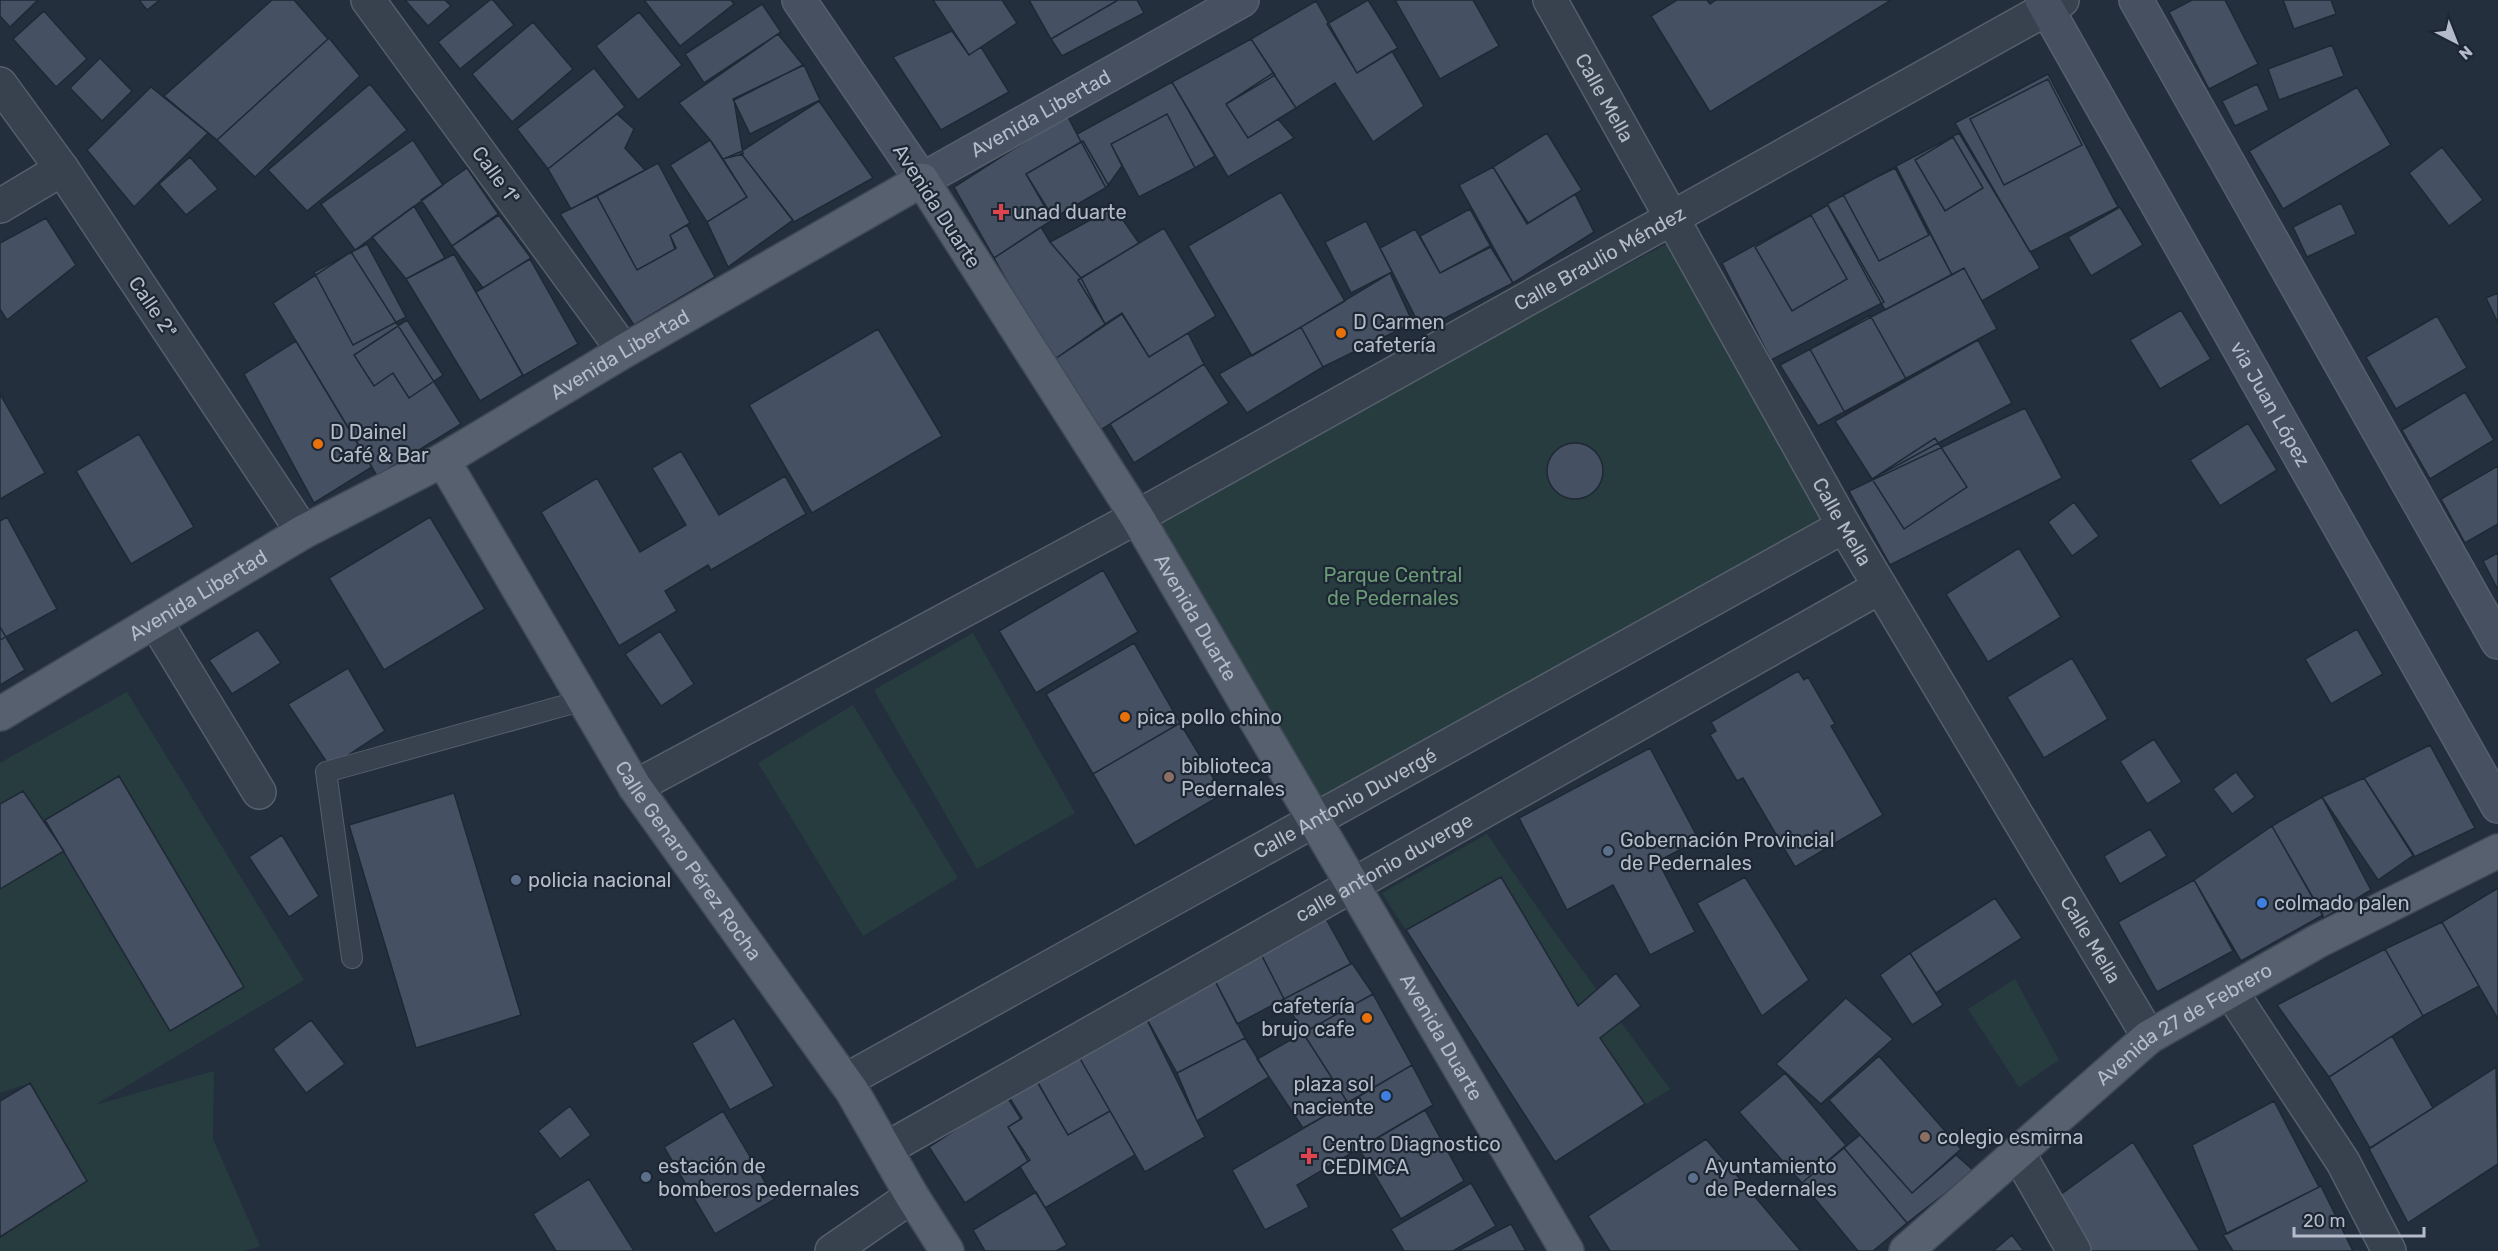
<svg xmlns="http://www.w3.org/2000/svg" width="2498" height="1251" font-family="Rubik,sans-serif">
  <rect width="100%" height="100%" fill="#242f3e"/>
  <path fill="#263c3f" d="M1676,239L1833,523L1332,832L1143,519Z
    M973,633L1075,813L977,869L874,690Z
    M127,692L304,980L95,1105L214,1071L213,1139L260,1246L244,1251H0V1237L87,1180L30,1083L0,1093V763Z
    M853,705L958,878L863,936L758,763Z
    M1487,834L1548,923L1670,1089L1555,1162L1382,893Z
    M2015,979L2059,1060L2019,1087L1968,1009Z"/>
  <path fill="#455162" stroke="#1f2835" stroke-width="1.5" d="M0,0H38L10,27L0,16Z
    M139,0H160L147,10Z
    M272,0H294L328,39L217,140L164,96Z
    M405,0H445L451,6L428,26Z
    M490,0H493L514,25L460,69L438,42Z
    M644,0H731L734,4L680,46Z
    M933,0H1002L1017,23L969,55Z
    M1029,0H1118L1051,39Z
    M1118,0H1137L1144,13L1062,56L1051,39Z
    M1368,0L1398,48L1357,73L1327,24Z
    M1395,0H1473L1499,46L1440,79Z
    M1677,0H1707L1710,4L1716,0H1891L1710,112L1651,16Z
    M2192,0H2225L2258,64L2209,89L2169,12Z
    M2283,0H2331L2336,14L2294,29Z
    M1316,1L1357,73L1392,51L1424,106L1373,142L1335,83L1296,108L1251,39Z
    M762,4L781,32L704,83L685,54Z
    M44,11L87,59L56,87L13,39Z
    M639,12L682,65L638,100L596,46Z
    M533,22L573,69L512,122L472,74Z
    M952,31L969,55L981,47L1009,92L941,130L893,57Z
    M778,34L803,65L734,100L743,154L723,159L711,141L679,103Z
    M329,38L360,76L255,177L217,140Z
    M1251,39L1275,75L1226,104L1248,138L1278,119L1294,138L1228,177L1172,82Z
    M2332,45L2344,76L2279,100L2268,69Z
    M100,58L132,91L102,121L70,88Z
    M804,65L820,100L750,134L733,99Z
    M594,68L625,107L548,169L517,129Z
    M1273,73L1296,108L1248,138L1226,104Z
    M2048,74L2118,207L2030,252L1955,123Z
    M2048,79L2082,145L2004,185L1970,119Z
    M1172,82L1215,156L1195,168L1167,114L1111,144L1122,166L1106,188L1077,134Z
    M370,84L407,130L307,211L268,170Z
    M2257,84L2269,110L2235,126L2222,101Z
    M151,87L208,133L134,207L87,150Z
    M2357,87L2391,145L2283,209L2249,151Z
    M819,101L873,178L794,222L740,152Z
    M617,114L634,129L625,148L645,170L571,209L548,169Z
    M1167,114L1195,168L1139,197L1111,144Z
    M1067,115L1081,142L1026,174L1054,219L994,258L954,187Z
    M1547,133L1582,190L1527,224L1493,167Z
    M1959,133L2040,268L1982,301L1964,268L1952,275L1896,166Z
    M1953,137L1983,188L1945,211L1915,160Z
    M413,140L443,185L355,250L321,204Z
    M710,140L747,197L707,222L670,165Z
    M1083,141L1109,186L1052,219L1026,174Z
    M2442,147L2483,200L2449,226L2409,173Z
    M740,152L793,220L728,267L707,222L747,197L723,159Z
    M190,157L218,189L186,215L159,184Z
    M658,163L690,223L670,235L676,248L675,249L637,270L597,196Z
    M1493,167L1528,223L1575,194L1594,232L1513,283L1459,185Z
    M1895,167L1952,275L1885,310L1827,204Z
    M467,168L499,215L452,246L421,200Z
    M1895,168L1929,235L1879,261L1843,194Z
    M1281,192L1345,301L1252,356L1188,246Z
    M597,196L637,270L675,249L670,235L687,225L715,277L634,325L560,214Z
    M2341,203L2356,234L2307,257L2293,227Z
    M1828,205L1884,302L1771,360L1722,263Z
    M414,206L445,258L406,279L372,237Z
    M1114,207L1139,243L1081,278L1050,242Z
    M2120,207L2143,245L2091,276L2068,237Z
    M1470,209L1491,247L1440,273L1420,236Z
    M498,214L531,258L483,288L452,246Z
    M1811,215L1847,279L1792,311L1755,247Z
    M46,218L76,265L7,320L0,309V243Z
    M1366,221L1392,272L1351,293L1325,242Z
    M1041,227L1050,242L1081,278L1105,324L1052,361L994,258Z
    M1164,228L1216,316L1149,357L1122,313L1105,324L1078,280Z
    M1415,229L1440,273L1490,246L1513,283L1422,330L1380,248Z
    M367,244L406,317L353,345L314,272Z
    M351,252L461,424L377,476L273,303Z
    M454,254L523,375L480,401L406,279Z
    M530,259L578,344L523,376L476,292Z
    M1964,268L1997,329L1818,426L1780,365Z
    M1390,273L1413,323L1323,367L1301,327Z
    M2498,293V323L2486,298Z
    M2181,310L2211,359L2160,389L2130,340Z
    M1122,314L1149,357L1188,333L1204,364L1096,433L1052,361Z
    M1870,315L1906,379L1845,413L1810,349Z
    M2437,316L2467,368L2396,409L2366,357Z
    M407,320L443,375L409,398L393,373L374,386L354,355Z
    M1301,327L1323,367L1247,413L1219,374Z
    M878,329L942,436L812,513L749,405Z
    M1978,340L2012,403L1872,479L1835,421Z
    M296,341L372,467L314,503L244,374Z
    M1204,364L1229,403L1134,463L1110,424Z
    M2465,392L2494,440L2430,479L2402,430Z
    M0,394L45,473L0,499Z
    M2025,408L2062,478L1890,565L1849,491Z
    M2248,423L2277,470L2220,506L2190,460Z
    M139,434L194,527L131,564L76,471Z
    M1935,438L1967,487L1904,529L1872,479Z
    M1547 471a28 28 0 1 1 56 0a28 28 0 1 1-56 0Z
    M681,451L719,515L785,476L806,514L711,570L708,565L665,591L677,611L619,646L541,512L597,478L640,552L686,525L652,468Z
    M2498,466V524L2465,543L2441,499Z
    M2074,502L2099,536L2072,556L2048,522Z
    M7,517L57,609L0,640V521Z
    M430,517L485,609L384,670L329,578Z
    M2019,548L2061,617L1988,662L1946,594Z
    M2498,553V590L2483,561Z
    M1103,570L1138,632L1036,693L999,631Z
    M0,627L25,670L0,685Z
    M2357,629L2383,674L2331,704L2305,659Z
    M258,630L281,663L232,694L209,660Z
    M660,631L694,684L661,706L625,654Z
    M1134,643L1180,723L1093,774L1046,694Z
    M2072,658L2108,719L2044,758L2007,697Z
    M348,668L385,731L330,767L288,704Z
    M1798,671L1804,680L1808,677L1835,724L1831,726L1883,815L1795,867L1743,778L1737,781L1710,735L1716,731L1711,722Z
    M1180,723L1223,794L1135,846L1093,774Z
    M2154,739L2182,782L2147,804L2120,761Z
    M2430,745L2475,828L2414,857L2364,778Z
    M1650,748L1699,840L1658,861L1695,932L1650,955L1613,885L1567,910L1519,818Z
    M2236,772L2255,797L2232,814L2213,789Z
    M119,776L244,987L170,1031L45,820Z
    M2364,778L2414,855L2378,880L2322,797Z
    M23,791L64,851L0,889V804Z
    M454,793L521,1015L416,1048L349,825Z
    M2322,797L2371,890L2324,918L2272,826Z
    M2272,826L2323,915L2241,961L2194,880Z
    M2150,829L2167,856L2120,884L2104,856Z
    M282,835L319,896L289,917L249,857Z
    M1501,877L1578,1006L1616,973L1641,1006L1600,1038L1645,1104L1555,1162L1406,930Z
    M1745,877L1809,980L1762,1016L1697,903Z
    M2194,880L2233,951L2157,992L2118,922Z
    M2498,888V1019L2442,922Z
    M1995,898L2022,938L1936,993L1910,953Z
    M1325,917L1351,964L1284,999L1259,950Z
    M2442,922L2479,986L2423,1016L2385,949Z
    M2385,949L2423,1016L2329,1077L2277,1005Z
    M1259,950L1284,999L1237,1024L1212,975Z
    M1910,953L1943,1005L1912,1025L1880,975Z
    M1352,963L1373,994L1303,1033L1284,999Z
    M1212,975L1245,1038L1177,1073L1143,1012Z
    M1373,994L1412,1065L1348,1103L1303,1033Z
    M1846,998L1893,1039L1821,1104L1776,1064Z
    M1143,1012L1205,1137L1145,1172L1074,1048Z
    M734,1018L774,1086L730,1110L692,1043Z
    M311,1020L345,1064L306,1093L273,1049Z
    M1303,1033L1348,1103L1303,1128L1257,1059Z
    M2392,1036L2433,1108L2370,1148L2329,1077Z
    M1245,1038L1269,1077L1197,1121L1177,1073Z
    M1074,1048L1110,1111L1068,1135L1032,1072Z
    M1879,1056L1961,1149L1912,1193L1829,1100Z
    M1412,1065L1433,1105L1297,1185L1309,1207L1265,1230L1232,1170Z
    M2496,1067L2498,1164L2408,1223L2369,1149Z
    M1032,1073L1068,1135L1110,1111L1135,1155L1045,1208L1020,1167L1028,1161L1008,1127L1021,1119L1002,1089Z
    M1785,1073L1846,1145L1802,1183L1739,1112Z
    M30,1083L87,1181L0,1237V1101Z
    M1008,1095L1022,1118L1008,1127L1030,1160L965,1203L929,1147Z
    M2274,1101L2319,1187L2227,1234L2192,1145Z
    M570,1106L591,1135L560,1159L538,1131Z
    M1425,1110L1464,1181L1401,1219L1359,1149Z
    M723,1111L775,1199L715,1234L664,1147Z
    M1860,1135L1912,1193L1956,1155L1974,1171L1907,1223L1844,1148Z
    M1706,1139L1801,1251H1610L1588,1216Z
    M2133,1142L2200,1251H2091L2060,1195Z
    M1844,1148L1907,1223L1873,1251H1858L1802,1183Z
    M589,1179L634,1251H556L533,1214Z
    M1471,1183L1496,1226L1453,1251H1404L1391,1229Z
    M2321,1186L2353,1251H2233L2223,1235Z
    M1036,1192L1067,1245L1056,1251H985L973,1230Z
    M1511,1224L1526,1251H1458Z
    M2012,1235L2024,1251H1993Z"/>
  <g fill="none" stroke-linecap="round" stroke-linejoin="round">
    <g stroke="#565f6c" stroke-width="22">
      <path id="service" d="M352,958L326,772L584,700"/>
    </g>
    <g stroke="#565f6c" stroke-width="36">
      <g id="minor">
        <path d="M368,0L624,351"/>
        <path d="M0,84L62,169L303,532"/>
        <path d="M0,206L62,169"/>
        <path d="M155,621L259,792"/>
        <path id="s1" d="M635,787L1137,517L2062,0"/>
        <path d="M2231,992L2343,1162L2389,1251"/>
        <path id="s2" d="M845,1081L1844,526"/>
        <path id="s3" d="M886,1149L1880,587"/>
        <path d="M2018,1153L2074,1251"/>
        <path d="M832,1251L912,1196"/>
      </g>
    </g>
    <g stroke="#565f6c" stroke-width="36">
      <g id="tertiary">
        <path id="s4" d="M1550,0L1844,526L2149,1037"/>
      </g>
    </g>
    <g stroke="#565f6c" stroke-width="36">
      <g id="secondary">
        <path id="s5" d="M799,0L922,180L1242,0"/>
        <path id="s6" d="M2042,0L2498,806"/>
        <path d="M2136,0L2498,642"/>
      </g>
    </g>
    <g stroke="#414a57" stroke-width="36">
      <g id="primary">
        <path id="s7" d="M443,460L635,787L852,1091L912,1196L947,1251"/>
        <path id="s8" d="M0,714L303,532L443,460L624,351L922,180L1137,517L1567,1251"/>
        <path id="s9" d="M1906,1251L2149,1037L2318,941L2498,851"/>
      </g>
    </g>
    <use href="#service" stroke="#38414e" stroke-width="20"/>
    <use href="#minor" stroke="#38414e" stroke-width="33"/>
    <use href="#tertiary" stroke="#38414e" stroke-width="33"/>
    <use href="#secondary" stroke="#465061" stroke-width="33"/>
    <use href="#primary" stroke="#56606e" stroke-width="33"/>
  </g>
  <g fill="#e0444e" stroke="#1d2633" stroke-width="2">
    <path d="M998 203h6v6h6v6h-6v6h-6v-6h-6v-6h6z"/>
    <path d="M1306 1147h6v6h6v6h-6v6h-6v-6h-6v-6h6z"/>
  </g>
  <g fill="#e8710a" stroke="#1d2633" stroke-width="2">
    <circle cx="1341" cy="333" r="6"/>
    <circle cx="318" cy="444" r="6"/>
    <circle cx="1125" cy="717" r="6"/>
    <circle cx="1367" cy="1018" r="6"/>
  </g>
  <g fill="#8d6e63" stroke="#1d2633" stroke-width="2">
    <circle cx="1169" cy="777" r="6"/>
    <circle cx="1925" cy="1137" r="6"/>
  </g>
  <g fill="#5c6f8a" stroke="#1d2633" stroke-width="2">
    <circle cx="1608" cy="851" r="6"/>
    <circle cx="516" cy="880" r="6"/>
    <circle cx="646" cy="1177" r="6"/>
    <circle cx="1693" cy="1178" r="6"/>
  </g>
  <g fill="#3f7fe0" stroke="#1d2633" stroke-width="2">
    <circle cx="2262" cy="903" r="6"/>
    <circle cx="1386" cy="1096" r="6"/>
  </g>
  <g text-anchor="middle" stroke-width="4.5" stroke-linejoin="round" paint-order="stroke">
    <g font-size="20" fill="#b4bcc9" stroke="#1d2633">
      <text dy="7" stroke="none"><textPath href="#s4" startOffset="112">Calle Mella</textPath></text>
      <text dy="7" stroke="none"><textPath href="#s5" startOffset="354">Avenida Libertad</textPath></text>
      <text transform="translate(496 175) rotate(54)" y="7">Calle 1ª</text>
      <text transform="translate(937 206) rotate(57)" y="7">Avenida Duarte</text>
      <text dy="7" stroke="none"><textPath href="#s1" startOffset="1100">Calle Braulio Méndez</textPath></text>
      <text transform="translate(153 307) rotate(56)" y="7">Calle 2ª</text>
      <text dy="7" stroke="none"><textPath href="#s8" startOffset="717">Avenida Libertad</textPath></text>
      <text dy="7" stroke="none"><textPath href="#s6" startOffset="464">via Juan López</textPath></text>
      <text dy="7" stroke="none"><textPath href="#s4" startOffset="598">Calle Mella</textPath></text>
      <text dy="7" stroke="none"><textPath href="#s8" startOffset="231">Avenida Libertad</textPath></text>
      <text dy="7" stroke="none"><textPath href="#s8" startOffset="1582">Avenida Duarte</textPath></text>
      <text dy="7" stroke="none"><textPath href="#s2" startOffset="572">Calle Antonio Duvergé</textPath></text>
      <text dy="7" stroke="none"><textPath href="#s7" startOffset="470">Calle Genaro Pérez Rocha</textPath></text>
      <text dy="7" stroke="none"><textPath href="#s3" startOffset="572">calle antonio duverge</textPath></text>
      <text dy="7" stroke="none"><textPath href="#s4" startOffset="1084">Calle Mella</textPath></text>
      <text dy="7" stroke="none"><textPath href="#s9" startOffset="360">Avenida 27 de Febrero</textPath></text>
      <text dy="7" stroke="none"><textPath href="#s8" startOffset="2068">Avenida Duarte</textPath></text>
    </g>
    <g font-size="20" fill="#b4bcc9" stroke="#1d2633" text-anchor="start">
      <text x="1013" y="219">unad duarte</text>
      <text x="1353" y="329">D Carmen<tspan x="1353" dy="23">cafetería</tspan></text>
      <text x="330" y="439">D Dainel<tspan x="330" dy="23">Café &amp; Bar</tspan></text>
      <text x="1137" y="724">pica pollo chino</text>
      <text x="1181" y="773">biblioteca<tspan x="1181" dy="23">Pedernales</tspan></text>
      <text x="1620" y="847">Gobernación Provincial<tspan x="1620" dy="23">de Pedernales</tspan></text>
      <text x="528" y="887">policia nacional</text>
      <text x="2274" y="910">colmado palen</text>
      <text x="1355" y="1013" text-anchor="end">cafetería<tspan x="1355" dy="23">brujo cafe</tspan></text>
      <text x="1374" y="1091" text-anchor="end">plaza sol<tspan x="1374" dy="23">naciente</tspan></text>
      <text x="1937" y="1144">colegio esmirna</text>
      <text x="1322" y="1151">Centro Diagnostico<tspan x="1322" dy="23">CEDIMCA</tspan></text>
      <text x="658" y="1173">estación de<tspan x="658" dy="23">bomberos pedernales</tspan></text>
      <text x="1705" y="1173">Ayuntamiento<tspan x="1705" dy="23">de Pedernales</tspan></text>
    </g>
    <g font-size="20" fill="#6b9a76" stroke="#1d2633">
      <text x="1393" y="582">Parque Central<tspan x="1393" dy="23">de Pedernales</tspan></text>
    </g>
  </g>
  <g transform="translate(2456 42) rotate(138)" stroke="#1d2633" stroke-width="4.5" paint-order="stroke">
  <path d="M0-4.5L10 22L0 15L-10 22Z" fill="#b4bcc9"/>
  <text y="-9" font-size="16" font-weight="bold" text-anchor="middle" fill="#b4bcc9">N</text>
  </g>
  <path d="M2294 1227v9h130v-9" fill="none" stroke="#b4bcc9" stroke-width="3"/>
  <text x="2303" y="1227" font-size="18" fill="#b4bcc9" stroke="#1d2633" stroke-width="4.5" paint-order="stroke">20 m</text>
</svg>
